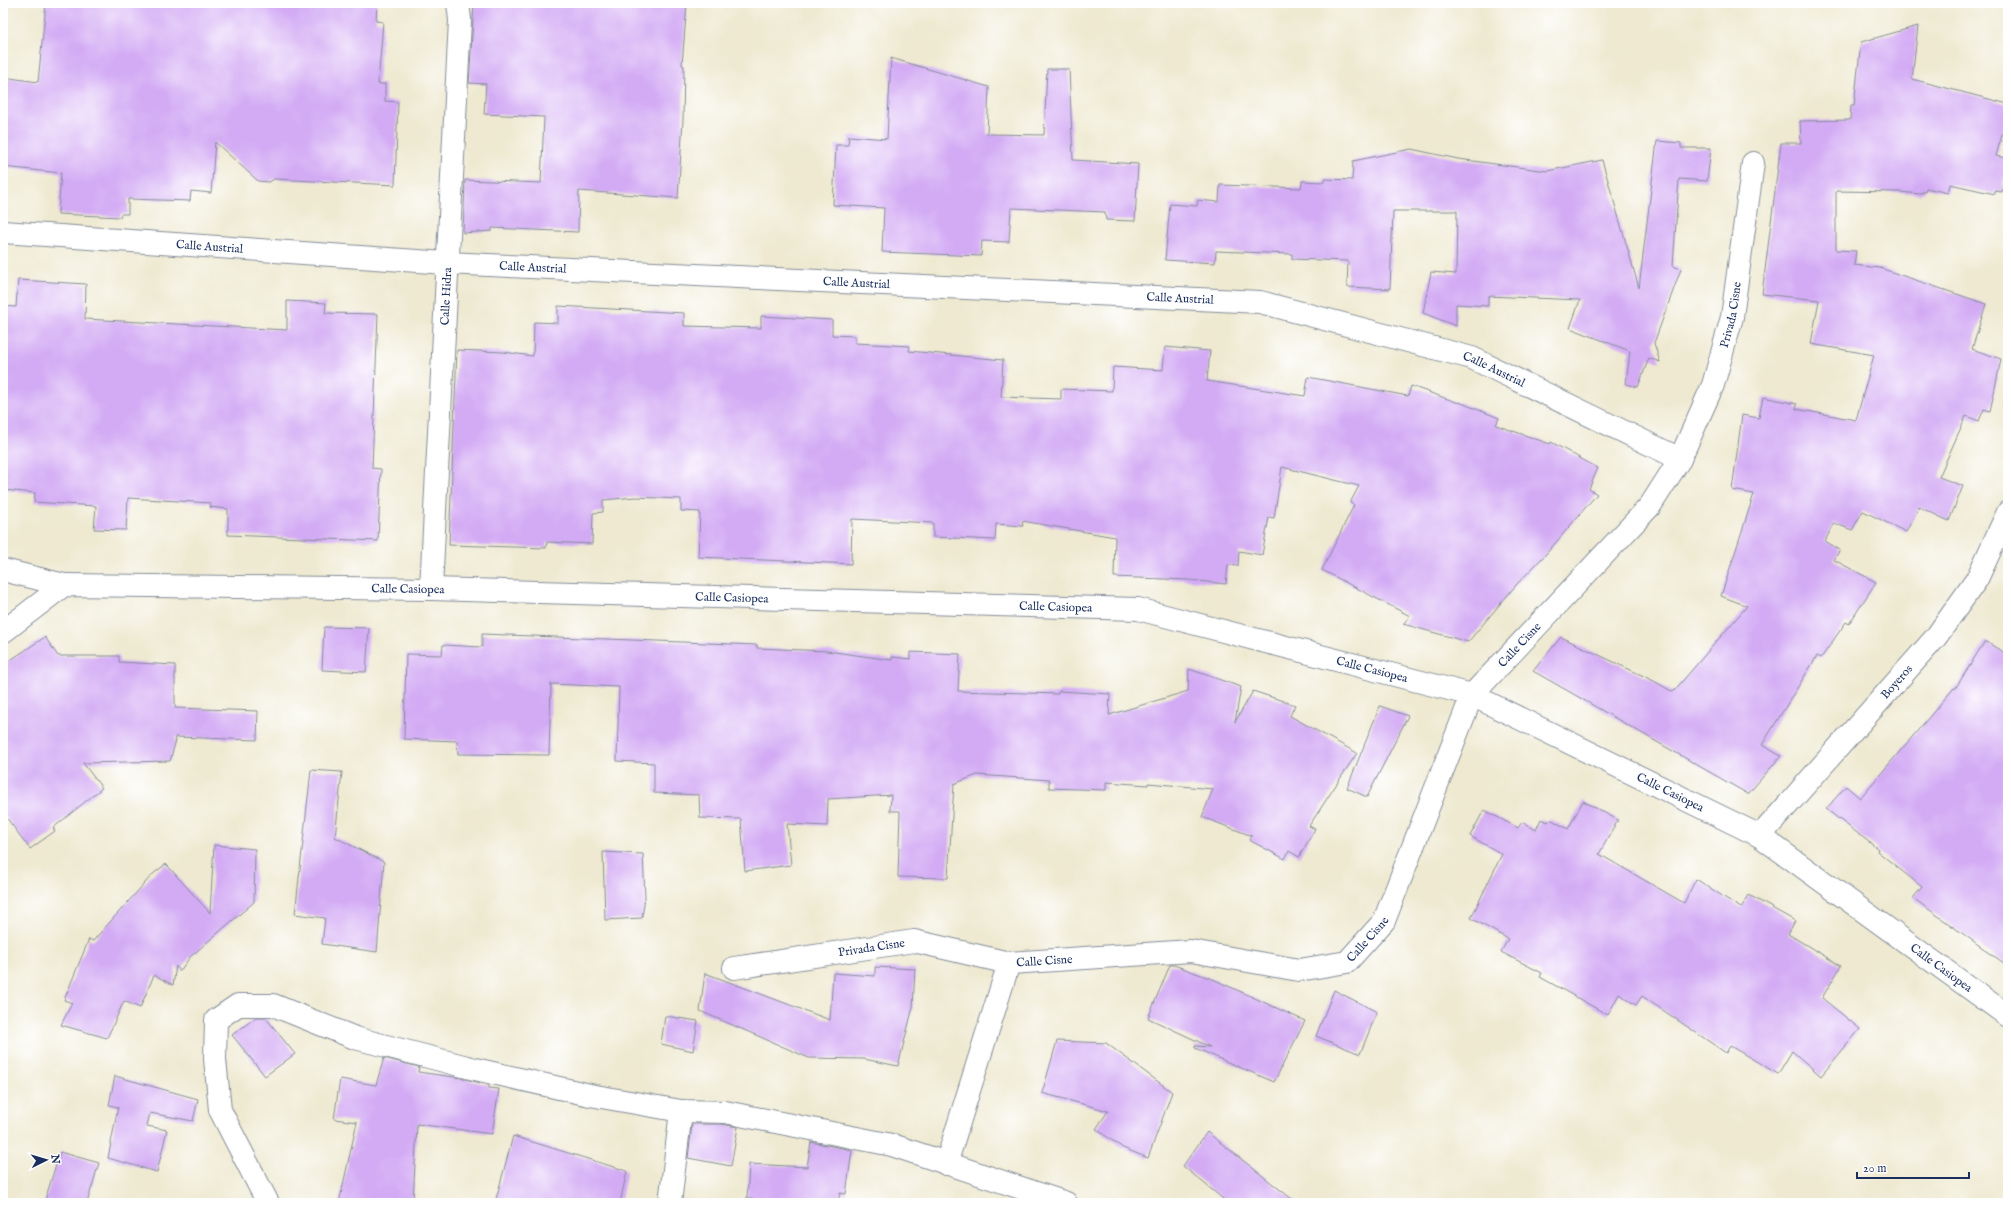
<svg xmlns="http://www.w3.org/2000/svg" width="2011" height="1206" font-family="'IM FELL English',serif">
  <rect width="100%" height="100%" fill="#fff"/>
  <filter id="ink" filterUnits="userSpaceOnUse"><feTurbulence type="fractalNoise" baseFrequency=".025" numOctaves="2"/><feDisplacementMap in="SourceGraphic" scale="8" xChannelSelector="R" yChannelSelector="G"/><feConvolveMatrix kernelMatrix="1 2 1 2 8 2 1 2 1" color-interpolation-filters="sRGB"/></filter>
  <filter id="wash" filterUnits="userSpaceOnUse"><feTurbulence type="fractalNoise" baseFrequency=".012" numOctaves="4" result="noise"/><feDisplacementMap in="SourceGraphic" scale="16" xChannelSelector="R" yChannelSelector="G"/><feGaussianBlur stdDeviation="0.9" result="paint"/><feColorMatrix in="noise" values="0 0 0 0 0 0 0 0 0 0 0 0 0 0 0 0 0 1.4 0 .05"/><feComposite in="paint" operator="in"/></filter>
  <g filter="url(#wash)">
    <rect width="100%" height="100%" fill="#eee9d0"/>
    <g id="blocks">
      <path fill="#d3abf4" d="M46,3H377L376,21L383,22L378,84H385V101L398,102L395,185L274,179L269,182L258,181L215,142L211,193L191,191L190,201L128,199V214H121L120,217L58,214L61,173L3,167V77L38,82Z
        M474,3H687L682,65L684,66L683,120L678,198L579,191L578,232L492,228V231L463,233L465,180L541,183L544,117L484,114L486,84L469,83Z
        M1918,26L1912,79L2008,104V113L1996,156L2007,158L2002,192L1995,191V194L1950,184L1948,193L1926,188L1925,192H1921V194L1899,192L1836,191V250L1856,251L1854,265L1880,268L1986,304L1972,349L2001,359L1994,393L1990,411L1984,409L1979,421L1966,416L1939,477L1963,486L1949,521L1919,507L1906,532L1863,511L1852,530L1834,523L1825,541L1840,550L1834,560L1876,582L1849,624L1846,622L1821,658L1817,656L1762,745L1781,756L1748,794L1533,671L1561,637L1654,681L1673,692L1747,606L1721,596L1754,494L1732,490L1742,415L1759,418L1763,397L1797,404L1796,409L1856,420L1874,355L1811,344L1819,300L1762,294L1781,143H1801L1800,121L1850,120L1851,105H1854L1861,42Z
        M891,58L989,87L987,134L1044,135L1047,69H1069L1073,160L1138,164L1135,221L1106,220L1105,212L1011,208L1009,242L982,241L981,256L882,252L884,208L833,205L836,145H848L849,136L887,139Z
        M1657,141L1681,143V148H1711L1707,181L1679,179L1673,266L1681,269L1654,343L1660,362L1649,358L1638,387L1626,384L1630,351L1570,328L1580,300L1488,296V306L1456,304V326L1423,313L1431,272L1456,274L1457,211H1393L1390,289L1347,287L1348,261L1292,259V254L1216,251L1215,263L1165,260L1170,204L1197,206L1198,200L1219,202L1220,185L1301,188L1302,181L1324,182V179L1352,180L1353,161L1411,149L1458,159L1547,171L1602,160L1639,288Z
        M18,280L86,284L85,319L287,330V301L326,303L325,313L378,314L372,468L381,469L378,541L228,535V509L210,507L211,503L128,498L126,530L94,529L96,506L34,502L35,493L3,490V306L16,307Z
        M558,306L684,313V326L761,328V316L832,320V335L855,336V343L910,346L909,351L1003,360L1001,397L1061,399V389L1112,391L1113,367L1163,370L1165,347L1210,351L1207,381L1305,396L1308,377L1408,396L1411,386L1459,403V402L1499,418L1496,425L1550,444L1551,442L1585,461L1598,468L1589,489L1597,494L1546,554L1517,584L1468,642L1403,624L1410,616L1322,570L1354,505L1350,503L1359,486L1282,467L1274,518L1269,517L1262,555L1239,551L1238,566L1228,565L1226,584L1189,580L1114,577L1115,537L1022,521L1023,526L996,524L995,540L933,537V523L852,519L851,564L698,557L700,512L681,511V499L636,497L603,500V512L593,513L592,544L547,542L546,548L449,545L457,350L503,352L533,356L534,322L558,323Z
        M324,627L369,628L366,672L322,670Z
        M482,634L757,645V648L827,651L892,660V657L910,659V652L960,654L958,691L1058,694L1059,691L1110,694L1109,715L1188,691L1189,669L1241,687L1235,722L1253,691L1295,705L1290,716L1357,753L1309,826L1315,829L1299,857L1289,851L1285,859L1249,840L1252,836L1202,817L1213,789L1148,783V785L1106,782V790L1049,788V780L977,775L954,784L948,878L898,877L900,811H890L891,795L828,799L827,826L787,824L791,865L745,871L741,819L700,818L699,795L654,793V763L617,761L619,687L551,684L549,755L458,754L457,741L404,739L406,654L442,655L443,645L482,647Z
        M45,637L58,656H119V662L175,665V708L258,711L257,740L175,737L176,740L170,761L83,763L102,788L53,828L55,831L30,849L3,813V665Z
        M1985,641L2008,655V966L1913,898L1922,887L1877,851L1878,849L1826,809L1846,786L1860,798L1954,688L1955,689Z
        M1380,706L1408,716L1367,797L1347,788Z
        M311,770L342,772L335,837L384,862L377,952L322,944L325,918L295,914Z
        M1583,801L1618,820L1599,854L1684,903L1696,879L1741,908L1749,895L1795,921L1788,934L1841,966L1822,998L1860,1029L1821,1076L1792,1051L1778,1074L1730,1046L1726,1053L1642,996L1636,1005L1619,994L1608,1015L1540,977L1542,973L1501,952L1508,939L1471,918L1502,854L1470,836L1484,810L1518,828L1522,822L1536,830L1541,819L1548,822L1550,819L1568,829Z
        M214,845L255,849L254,902L190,957L180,971L176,966L173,985L154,975L140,1008L124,1001L107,1038L61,1025L72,1003L64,1000L89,939L93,941L153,874L166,864L210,913Z
        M603,852L643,854L645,897L642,918L605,920Z
        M1170,965H1174L1215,980L1305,1021L1274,1082L1195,1048V1046L1210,1047L1148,1018Z
        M875,967L915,969L913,1007L898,1066L864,1059L809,1058L700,1011L705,973L830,1020L833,973L875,976Z
        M1334,990L1377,1012L1360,1054L1316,1036Z
        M665,1016L698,1021L693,1051L661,1044Z
        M255,1018H266L295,1054L265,1076L232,1035Z
        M1057,1041L1106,1043L1172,1092L1148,1158L1123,1148L1096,1129L1108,1111L1042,1093Z
        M384,1058L419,1067L418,1072L461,1078L489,1085V1088L499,1089L492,1134L417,1124L413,1203H339L357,1122L334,1119L340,1079L376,1085Z
        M115,1076L198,1099L193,1121L150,1113L147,1126L167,1130L157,1172L108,1158L118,1107L109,1105Z
        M692,1124H721L738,1127L731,1166L688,1158Z
        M1207,1132L1297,1203H1228L1183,1166Z
        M513,1136L627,1171L620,1203H495Z
        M811,1142L852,1150L846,1194L840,1193L838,1203H761L762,1201L747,1198L749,1164L807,1167Z
        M60,1152L99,1163L87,1203H44Z"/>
    </g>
  </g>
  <g filter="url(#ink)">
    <use href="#blocks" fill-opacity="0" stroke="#848c97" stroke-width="1"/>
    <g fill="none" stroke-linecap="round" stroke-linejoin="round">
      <g stroke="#848c97" stroke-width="24">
        <g id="minor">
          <path id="s1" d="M3,232L446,263L1260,302L1472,358L1680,459"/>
          <path d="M3,570L64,585"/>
          <path id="s2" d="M431,589L460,20L458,3"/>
          <path id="s3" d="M1760,836L1936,637L1977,579L2008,512"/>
          <path id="s4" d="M734,968L914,941L1009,963L1191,951L1299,970L1347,962L1384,921L1472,695L1650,506L1680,459L1713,385L1732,317L1753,163"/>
          <path d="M946,1164L1009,963"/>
          <path d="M268,1203L220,1110L215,1059L216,1020L238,1005H273L355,1038L475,1069L590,1095L681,1111L725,1112L892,1145L1066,1203"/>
          <path d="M670,1203L681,1111"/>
        </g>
      </g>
      <g stroke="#848c97" stroke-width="24">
        <g id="tertiary">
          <path id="s5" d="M3,632L64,585L431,589L1138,609L1472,695L1760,836L2008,1016"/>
        </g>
      </g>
      <use href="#minor" stroke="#fff" stroke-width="22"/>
      <use href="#tertiary" stroke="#fff" stroke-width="22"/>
    </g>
  </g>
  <g text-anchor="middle" stroke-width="4" stroke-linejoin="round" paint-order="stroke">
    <g font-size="12" fill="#1b2f5e" stroke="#fff">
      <text dy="4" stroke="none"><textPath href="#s1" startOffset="207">Calle Austrial</textPath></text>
      <text dy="4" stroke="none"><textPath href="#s1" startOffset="531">Calle Austrial</textPath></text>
      <text dy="4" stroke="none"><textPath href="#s1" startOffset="855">Calle Austrial</textPath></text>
      <text dy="4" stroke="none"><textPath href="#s2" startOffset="293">Calle Hidra</textPath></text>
      <text dy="4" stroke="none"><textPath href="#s1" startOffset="1179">Calle Austrial</textPath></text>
      <text dy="4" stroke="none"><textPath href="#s4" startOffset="1387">Privada Cisne</textPath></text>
      <text dy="4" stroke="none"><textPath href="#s1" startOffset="1503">Calle Austrial</textPath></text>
      <text dy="4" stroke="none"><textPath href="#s5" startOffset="421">Calle Casiopea</textPath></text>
      <text dy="4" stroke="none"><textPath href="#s5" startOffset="745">Calle Casiopea</textPath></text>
      <text dy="4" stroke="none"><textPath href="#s5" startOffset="1069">Calle Casiopea</textPath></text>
      <text dy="4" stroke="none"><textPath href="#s4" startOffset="987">Calle Cisne</textPath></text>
      <text dy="4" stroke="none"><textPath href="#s5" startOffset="1393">Calle Casiopea</textPath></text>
      <text dy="4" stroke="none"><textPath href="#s3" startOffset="206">Boyeros</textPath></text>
      <text dy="4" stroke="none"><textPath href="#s5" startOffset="1717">Calle Casiopea</textPath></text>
      <text dy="4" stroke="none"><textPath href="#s4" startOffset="651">Calle Cisne</textPath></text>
      <text dy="4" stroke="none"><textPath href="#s4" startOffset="139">Privada Cisne</textPath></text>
      <text dy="4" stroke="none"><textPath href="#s4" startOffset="315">Calle Cisne</textPath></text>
      <text dy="4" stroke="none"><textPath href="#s5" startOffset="2041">Calle Casiopea</textPath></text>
    </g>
  </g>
  <rect width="2011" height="1206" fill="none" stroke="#fff" stroke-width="16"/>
  <g transform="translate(46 1160) rotate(85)" stroke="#ffffff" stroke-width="3" paint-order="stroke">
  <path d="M0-3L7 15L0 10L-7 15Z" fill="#1b2f5e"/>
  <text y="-6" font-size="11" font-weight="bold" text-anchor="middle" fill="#1b2f5e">N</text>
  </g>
  <path d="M1857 1172v6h112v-6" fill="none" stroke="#1b2f5e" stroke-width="2"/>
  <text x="1863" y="1172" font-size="12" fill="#1b2f5e" stroke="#ffffff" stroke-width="3" paint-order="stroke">20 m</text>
</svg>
